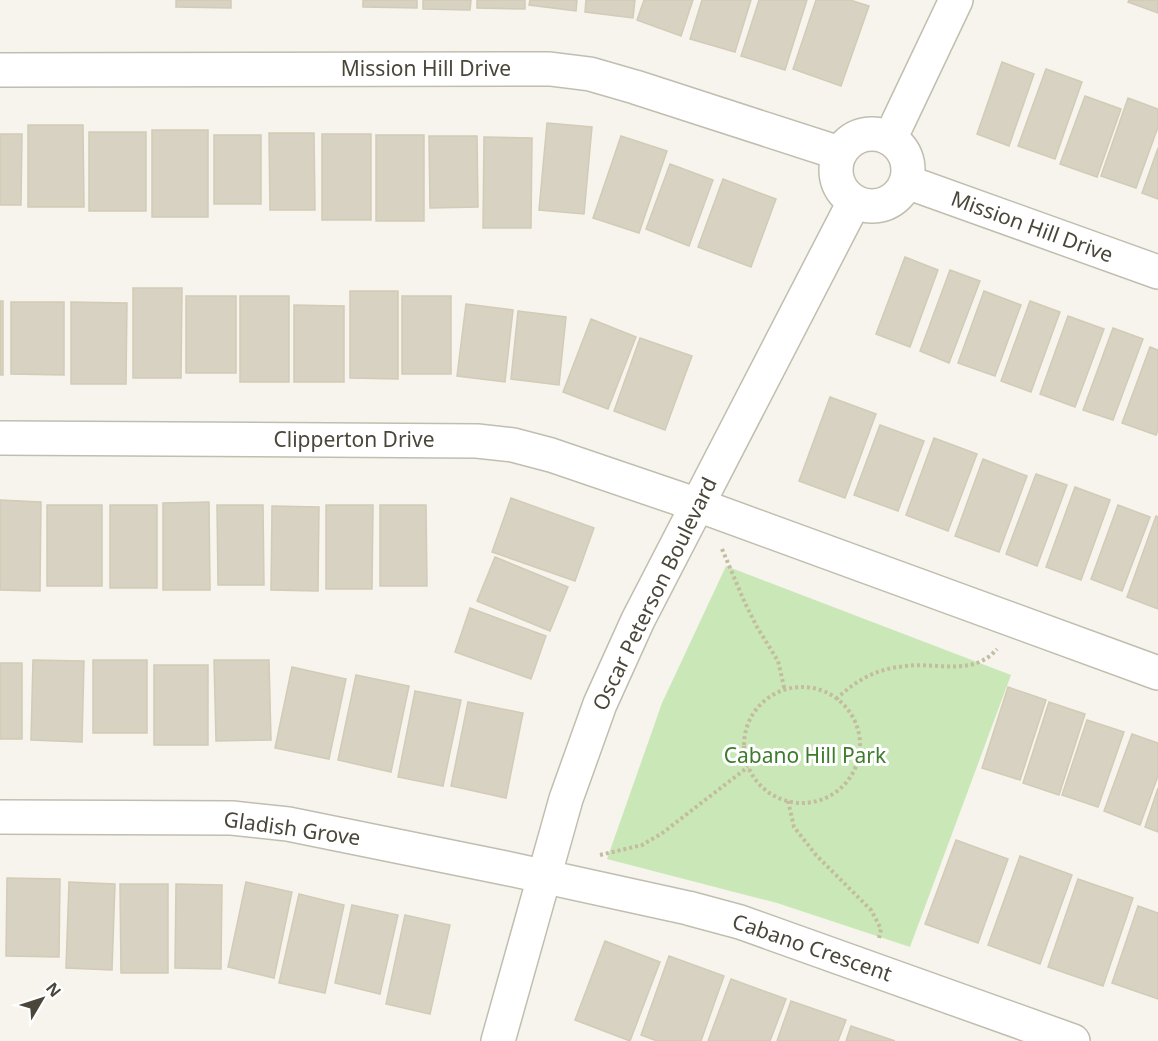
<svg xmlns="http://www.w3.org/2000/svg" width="1158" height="1041" font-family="'Noto Sans',sans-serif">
  <rect width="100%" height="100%" fill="#f6f4ec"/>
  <path fill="#cae8b7" d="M726,566L1011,675L910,947L777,903L607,859L662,703Z"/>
  <path fill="#d7d2c2" stroke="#d2cbb5" stroke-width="1.5" d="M176,0H231V8L176,7Z
    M363,0H417V8L363,7Z
    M423,0H471L470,10L423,9Z
    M477,0H525V9L477,8Z
    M530,0H577L576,11L529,5Z
    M586,0H635L633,18L585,12Z
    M644,0H693L681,36L637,20Z
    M702,0H751L735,52L690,39Z
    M759,0H807L785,70L741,56Z
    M816,0H850L869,6L841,86L793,69Z
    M1129,0H1158V13L1128,2Z
    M1002,62L1034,74L1009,146L977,134Z
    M1046,69L1082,82L1055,159L1018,146Z
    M1085,96L1121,109L1097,177L1060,164Z
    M1128,98L1158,109V127L1136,188L1101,176Z
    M547,123L592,127L584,214L539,210Z
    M28,125H83L84,207H28Z
    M152,130H208V217H152Z
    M89,132H146V211H89Z
    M269,133H314L315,210H270Z
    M0,134H22L21,205H0Z
    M322,134H371V220H322Z
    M214,135H261V204H214Z
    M376,135H424V221H376Z
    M429,136H477L478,207L430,208Z
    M621,136L667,151L639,233L593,218Z
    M484,137L532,138L531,228H483Z
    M1158,148V199L1142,193Z
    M670,164L713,180L689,246L646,229Z
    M723,179L776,199L751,267L698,247Z
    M905,257L938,270L910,347L876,334Z
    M950,270L980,281L949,363L920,351Z
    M133,288H182L181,378H133Z
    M350,291H398V379L350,378Z
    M984,291L1021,305L995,376L958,363Z
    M186,296H236V373H186Z
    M240,296H289V382H240Z
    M402,296H451V374H402Z
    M0,301H3V375H0Z
    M1030,301L1060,312L1031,392L1001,381Z
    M11,302H64V375L11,374Z
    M71,302L127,303L126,384H71Z
    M466,304L513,310L505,382L457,376Z
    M294,305L344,306V382H294Z
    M518,311L566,317L559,385L511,379Z
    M1068,316L1104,329L1075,407L1040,394Z
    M591,319L636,337L608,409L563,392Z
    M1113,328L1143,339L1113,420L1083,410Z
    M640,338L692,356L665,430L614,411Z
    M1150,347L1158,350V430L1156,435L1122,423Z
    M830,397L876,414L845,498L799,481Z
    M880,425L924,441L898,511L854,495Z
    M934,438L977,454L948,531L906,515Z
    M983,459L1027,476L999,552L955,536Z
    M1036,474L1067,485L1037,566L1006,554Z
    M1075,487L1110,500L1081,580L1046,567Z
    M511,498L594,528L575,581L492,552Z
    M0,500L41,502L40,591L0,590Z
    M209,502L210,590H163V503Z
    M47,505H102V586H47Z
    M110,505H157V588H110Z
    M217,505H263L264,585H218Z
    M326,505H373L372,589H326Z
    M380,505H426L427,586H380Z
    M1118,505L1150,517L1122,591L1091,579Z
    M272,506L319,507L318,591L271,590Z
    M1156,516L1158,517V609L1127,597Z
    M495,557L568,587L550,631L477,601Z
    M470,608L546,636L531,679L455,652Z
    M33,660L84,661L82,742L31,740Z
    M93,660H147V733H93Z
    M214,660H269L271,740L216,741Z
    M0,663H22V739H0Z
    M154,665H208V745H154Z
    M292,667L346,679L329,759L275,748Z
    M356,675L409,686L391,772L338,760Z
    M1008,687L1046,700L1020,780L982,768Z
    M415,691L461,700L443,786L398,777Z
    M468,702L523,713L506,798L451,786Z
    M1049,702L1085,714L1059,795L1023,783Z
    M1087,720L1124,732L1098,807L1062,795Z
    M1132,734L1158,743V776L1140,825L1104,811Z
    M1158,788V832L1145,827Z
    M956,840L1008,859L978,943L925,924Z
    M1020,856L1072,875L1040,964L988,945Z
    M7,878L60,879L59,957L6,956Z
    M1078,879L1133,898L1103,986L1048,967Z
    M69,882L115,884L112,970L66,968Z
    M246,882L292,892L274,978L228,967Z
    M120,884H168V973H121Z
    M176,884L222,885L221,969L175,968Z
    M299,894L344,905L325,993L279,983Z
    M352,905L398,915L380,994L335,983Z
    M1138,906L1158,913V999L1112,983Z
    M405,915L450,925L430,1014L386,1004Z
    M605,941L660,962L630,1041L575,1020Z
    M669,956L724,976L701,1041H657L641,1035Z
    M731,979L786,999L770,1041H708Z
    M791,1001L846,1020L838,1041H777Z
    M851,1026L895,1041H846Z"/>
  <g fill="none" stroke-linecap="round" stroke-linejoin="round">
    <g stroke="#c1beaf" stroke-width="36">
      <path id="minor" d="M0,70L550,69L590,74L635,87L839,153
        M836 170a36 36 0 1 1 72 0a36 36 0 1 1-72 0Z
        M890,139L956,0
        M907,182L1158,272
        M0,438L477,441L513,445L551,455L698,505L1158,673
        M0,817L232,818L288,824L505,868L688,908L740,922L1073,1041
        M498,1041L566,799L600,704L638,620L854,202"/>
    </g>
    <path stroke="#c3bca0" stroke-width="4" stroke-dasharray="3 3" stroke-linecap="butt" d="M722,549L745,603L757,627L778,661L785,691
      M744 745a58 58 0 1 1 116 0a58 58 0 1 1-116 0Z
      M836,699C858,679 876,669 906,666C938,662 973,677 997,649
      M788,801L794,827L816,855L871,910L881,929L879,938
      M600,855L642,845L661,834L748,767"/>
    <use href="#minor" stroke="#fff" stroke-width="33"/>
  </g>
  <g text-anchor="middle" stroke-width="6" stroke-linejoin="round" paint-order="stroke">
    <g font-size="21" fill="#4a473a" stroke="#fff">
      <text x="426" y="76">Mission Hill Drive</text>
      <text transform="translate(1032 227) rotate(20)" y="7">Mission Hill Drive</text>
      <text x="354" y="447">Clipperton Drive</text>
      <text transform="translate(655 594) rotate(-64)" y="7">Oscar Peterson Boulevard</text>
      <text transform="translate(292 829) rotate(8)" y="7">Gladish Grove</text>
      <text transform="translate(812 948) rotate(19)" y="7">Cabano Crescent</text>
    </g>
    <g font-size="21" fill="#3e7c2d" stroke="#fff">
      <text x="805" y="763">Cabano Hill Park</text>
    </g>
  </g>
  <g transform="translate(42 999) rotate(51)" stroke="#ffffff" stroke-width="4.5" paint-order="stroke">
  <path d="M0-4.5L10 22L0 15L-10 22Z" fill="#4a473a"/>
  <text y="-9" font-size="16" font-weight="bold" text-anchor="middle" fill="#4a473a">N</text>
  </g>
</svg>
